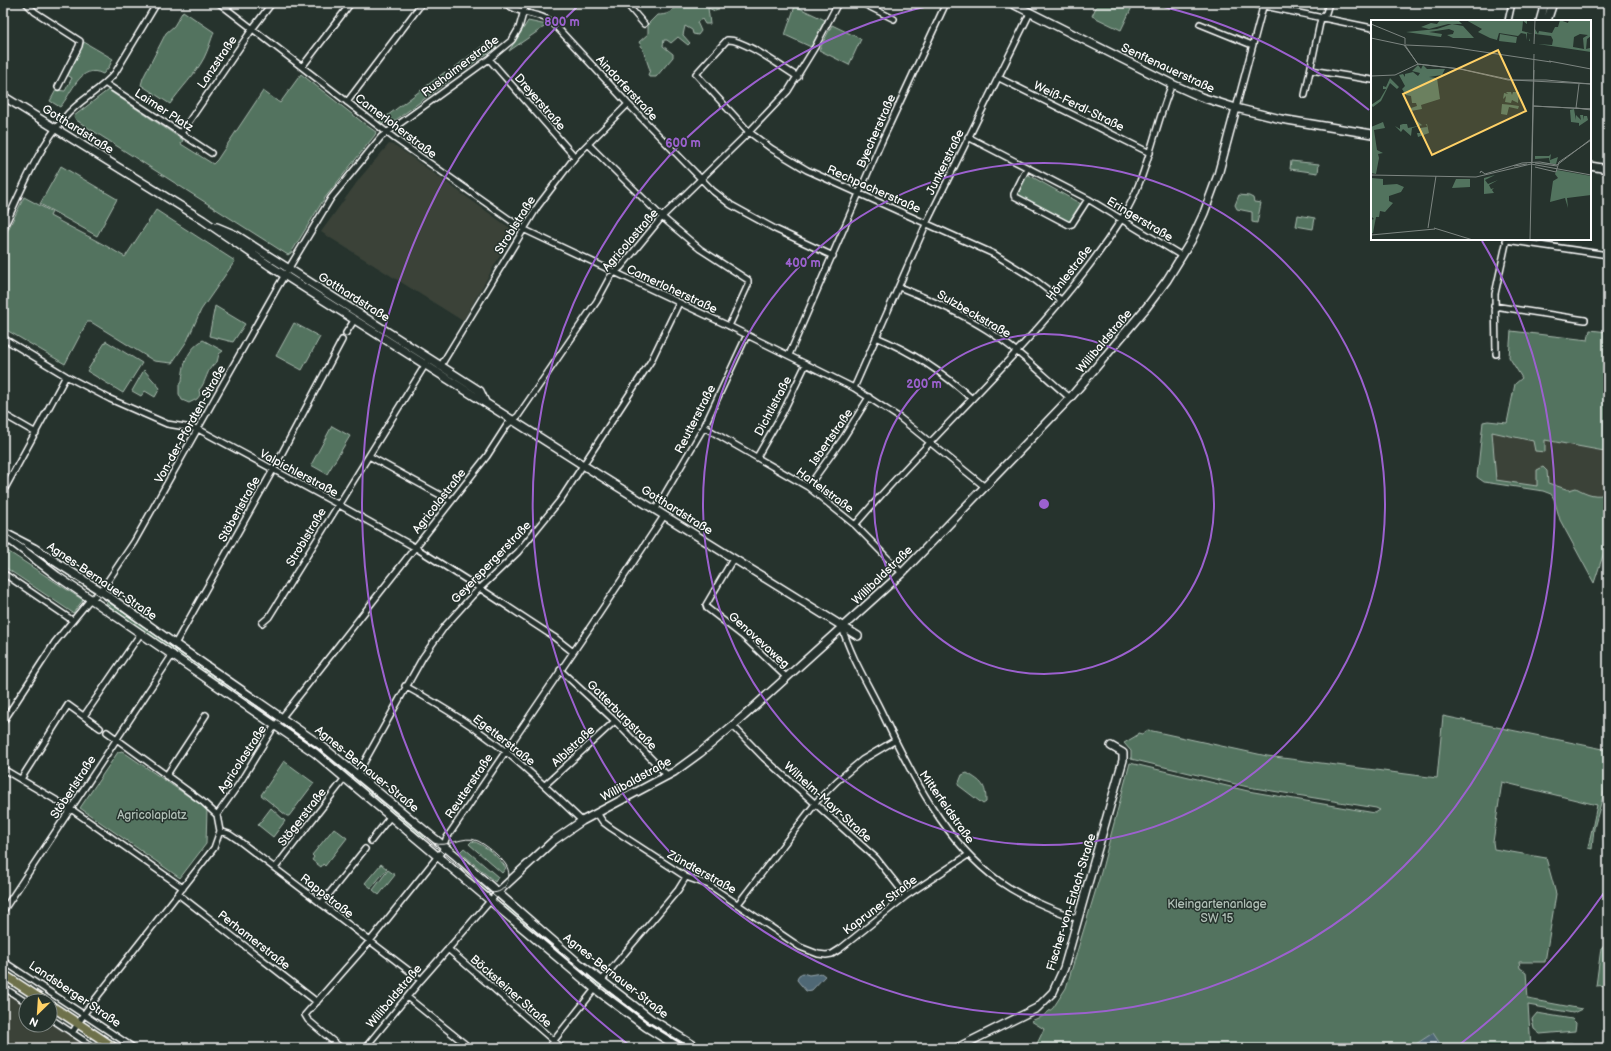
<svg xmlns="http://www.w3.org/2000/svg" width="1611" height="1051" font-family="'Balsamiq Sans',sans-serif">
  <rect width="100%" height="100%" fill="#26332d"/>
  <filter id="ink" filterUnits="userSpaceOnUse"><feTurbulence type="fractalNoise" baseFrequency=".025" numOctaves="2"/><feDisplacementMap in="SourceGraphic" scale="8" xChannelSelector="R" yChannelSelector="G"/><feConvolveMatrix kernelMatrix="1 2 1 2 8 2 1 2 1" color-interpolation-filters="sRGB"/></filter>
  <g filter="url(#ink)">
    <path fill="#3a4339" d="M389,144L396,146L514,231L463,321L321,232L360,178Z
      M1492,432L1545,444L1544,440L1603,451L1608,440V493L1601,496L1586,494L1576,488L1569,490L1548,483L1547,471L1537,470V486L1496,480Z
      M3,991L26,1006V1025H50V1022L89,1048H3Z"/>
    <path fill="#52735e" stroke="#a8b9ae" d="M676,3H719L718,10L715,11L708,8L710,24H705L702,19L697,22L701,31L698,35L693,34L692,30L685,26L683,35L690,43L688,45L678,37L671,43L667,40H664L663,46L673,54V57L656,77H649L648,75L650,70L642,47L639,42L648,34V24L657,15C667,15 673,13 676,3Z
      M1098,3H1134L1121,30L1092,16Z
      M795,6L825,20L811,47L785,35Z
      M183,11L214,32C211,40 208,50 204,58C195,75 181,88 170,104L141,85L143,78L166,33L174,26Z
      M528,21L547,25L509,51Z
      M832,25L861,39L849,65L819,50Z
      M84,42L113,59L109,67L103,74C80,62 72,94 60,107L50,101L56,90L65,91L72,78L67,75Z
      M492,43L497,47L459,73L454,68L485,44Z
      M445,72L451,77L450,80L389,125L379,122Z
      M301,74L366,125L376,132L375,135L324,199L291,253L288,255L76,120L74,116L108,90L183,140L181,144L213,164L217,160L263,91L280,103Z
      M1291,161L1319,164L1318,173L1290,169Z
      M61,166L117,199L97,236L40,204Z
      M1027,174L1081,204L1069,223L1016,194Z
      M1239,195L1249,196L1253,198L1254,202L1261,203L1257,223L1252,222V212L1237,209L1235,205Z
      M24,197L52,212L50,216C75,230 101,242 125,257L156,210L235,261L201,310L187,341L172,363L154,361L91,322H87L65,364L3,328V240Z
      M1298,215L1315,218L1313,229L1296,226Z
      M215,306L245,324L233,342L209,336Z
      M294,323L320,337L302,370L276,356Z
      M1590,330L1608,332V440L1604,451L1545,440V452L1535,451L1533,441L1492,432L1496,480L1537,486V470L1543,467L1547,471L1548,483L1569,490L1576,488C1587,494 1597,498 1608,493V540L1594,583L1560,520L1554,499L1551,494L1543,491L1484,482L1477,477L1483,422L1488,421L1507,423L1515,384L1522,378L1509,357L1511,331L1588,340Z
      M203,340L223,351L219,354L217,362C206,368 207,382 199,390L200,395L197,399L189,403L182,400L179,394V384L182,382C183,364 187,350 203,340Z
      M106,341L142,363L123,393L87,371Z
      M144,370L160,388L155,397L145,391L141,396L132,391Z
      M332,426L350,436L327,474L311,465Z
      M6,550L83,600L73,613L3,566V555Z
      M109,599L273,713L269,719L181,656L133,625L134,624L106,604Z
      M1443,716L1608,750V778L1594,828L1592,849L1588,848L1597,805L1502,782L1493,842L1494,849L1546,858L1556,894L1545,962H1519L1520,968L1526,972L1528,999L1582,1009L1573,1013L1528,1005L1531,1048H1035L1044,1029L1031,1021L1043,1016L1053,1008L1066,988L1100,876L1130,763L1248,791L1375,813L1380,810L1376,808L1248,787L1131,759V751L1124,743L1136,736L1138,733L1142,734L1148,730L1267,756L1437,778Z
      M286,722L318,746L426,836L422,840L282,727Z
      M122,751L207,809L206,844L180,878L80,808L118,752Z
      M284,761L314,783L289,816H287L261,795Z
      M967,773C982,782 986,785 986,802L983,804L958,785L962,775Z
      M271,808L285,821L273,837L258,825Z
      M334,828L347,838L325,866L323,864L321,867L312,860L314,857L312,855Z
      M472,841C484,844 499,857 506,868L502,873L469,844Z
      M464,848L498,877L495,882L460,852Z
      M381,864L387,869L371,888L365,883Z
      M388,870L395,875L379,895L373,890Z
      M505,902L604,984L599,991L500,907Z
      M1603,947L1608,949V985L1596,986L1601,948Z
      M607,987L695,1048H683L602,993Z
      M1537,1013L1572,1019L1576,1023L1575,1031L1540,1034L1534,1029L1532,1019Z
      M1549,1042L1572,1043L1580,1048H1540Z"/>
    <path fill="#506874" stroke="#96a4ac" d="M803,973L809,975L821,973L825,976L812,990L806,991L797,980L799,975Z
      M1433,1033L1443,1048H1417L1416,1044Z"/>
    <g fill="none" stroke-linecap="round" stroke-linejoin="round">
      <g stroke="#fff" stroke-width="8">
        <path id="street" d="M26,3L35,12L80,41L79,46L58,87
          M219,3L394,138L523,229L729,326L854,388L900,418L985,487
          M505,3C522,16 540,12 553,23L628,104L713,191L731,205L775,229L833,256
          M626,3L644,24
          M862,3L894,19
          M1250,3L1372,28
          M1508,21L1512,3
          M1200,24L1252,45
          M489,59L575,157
          M302,67L351,3
          M1311,70L1372,80
          M798,77C783,68 742,38 727,40L696,74L749,132L772,149L807,170L994,254L1031,277L1061,300
          M999,78L1150,153
          M106,84L211,153
          M1305,95L1321,18L1326,13L1329,3
          M347,102L422,3
          M1236,108L1264,3
          M181,133L253,28L272,3
          M968,137L1088,199L1182,256
          M588,144L662,217L700,249L748,280V285L729,326
          M1027,168L1014,194V196L1069,225L1072,224L1088,199
          M3,229C21,192 37,149 65,117C79,100 100,91 115,73L157,3
          M1506,240L1608,255
          M899,287C929,299 959,312 987,330C1017,349 1043,375 1070,398
          M1494,306L1585,320
          M346,333L355,319
          M876,337C912,352 943,372 972,399
          M3,338L66,376L110,399L167,424L198,429L341,506L416,548L481,589L554,637L573,652
          M1496,354L1495,294L1507,239
          M789,355L880,145L946,3
          M440,367L538,206L575,157L628,104
          M854,388L927,222L1030,13
          M3,414L36,433
          M704,427L808,487L855,525L902,573
          M369,456L451,501
          M757,457L783,412L806,364
          M808,487L844,437L869,397
          M3,492L66,376
          M656,509L704,427L747,335
          M855,525C942,422 1048,334 1121,220C1147,180 1154,127 1172,84
          M3,549L9,540
          M733,559L706,605L707,608L743,636L786,677
          M3,573L72,620
          M262,623L269,617L427,362
          M842,627C852,660 870,687 884,717C912,776 945,842 999,881C1023,898 1051,909 1078,919
          M175,644L273,470L342,340
          M560,670L615,721L668,776
          M405,686C440,705 474,726 505,751C532,773 557,797 582,821
          M84,716L141,633
          M3,722L55,642L88,602L101,591L134,542L277,288L331,198L381,137L489,59L512,40L519,28L526,3
          M733,726L764,758L876,858L906,896
          M107,732L203,802L217,815
          M3,769L71,809L183,888
          M357,775L423,657L445,626L472,596L518,552L561,499L651,361L679,303
          M166,776L206,715
          M21,779L68,705L100,728
          M545,785L615,721
          M597,813L603,822L611,828L686,877L709,885L800,947L818,954L826,955L832,954L840,949L906,896L968,855
          M220,831L229,834L238,840L421,980
          M371,841L390,817
          M275,868L345,778
          M178,894L317,1002
          M321,904L365,849
          M738,904L818,800L837,781L862,760L894,741
          M3,911L173,654
          M448,949L562,1048
          M3,961L134,1048
          M602,980L678,890L686,877
          M3,987L26,1002
          M407,997L470,1048
          M50,1018L95,1048
          M72,1033L86,1011L214,848L220,831L217,815L239,784L272,730L487,456L507,425L518,416L597,301L610,277L621,267L662,217L749,132L788,91L815,47L838,3
          M341,1048L308,1020L305,1015L370,941L442,851L446,839L593,623L664,516
          M365,1048L421,980L498,892
          M548,1048L595,989"/>
      </g>
      <g stroke="#fff" stroke-width="10">
        <path id="secondary" d="M1011,3L1172,84L1201,97L1236,108L1281,119L1372,134
          M1540,21L1545,3
          M1547,21L1553,3
          M3,96L203,220L270,266L583,465L858,636
          M1590,166L1608,169
          M217,227L236,235L480,391L485,402
          M3,532L34,548L107,595L175,644L322,746L456,856L575,960L651,1019L698,1048
          M6,537L57,576L315,753L595,989L646,1027L680,1048
          M498,892L553,841L582,821L674,772L700,753L744,716L902,573L1070,398L1146,308L1167,280L1191,241L1204,213L1218,175L1236,108
          M957,1048L1037,1008L1053,992L1064,968L1123,760V753L1111,746"/>
      </g>
      <g stroke="#fff" stroke-width="11">
        <path id="primary" d="M3,974L44,1001
          M50,1005L115,1048"/>
      </g>
      <use href="#street" stroke="#26332d" stroke-width="5"/>
      <use href="#secondary" stroke="#26332d" stroke-width="7"/>
      <use href="#primary" stroke="#6e714b" stroke-width="8"/>
      <path stroke="#fff" stroke-width="1" d="M3,532L104,599L319,749L604,988L649,1022L692,1048
        M433,843C448,849 463,834 478,841C486,845 501,857 506,865C514,878 504,897 488,892"/>
    </g>
  </g>
  <g fill="none" stroke="#9c61cf" stroke-width="2">
    <circle cx="1044" cy="504" r="170"/>
    <circle cx="1044" cy="504" r="341"/>
    <path d="M1146 3A511 511 0 0 1 1369 110M1482 241A511 511 0 1 1 942 3"/>
    <path d="M1606 890A682 682 0 0 1 1459 1045M629 1045A682 682 0 0 1 579 5"/>
  </g>
  <g text-anchor="middle" stroke-width="3" stroke-linejoin="round" paint-order="stroke">
    <g font-size="12" fill="#fff" stroke="#26332d">
      <text transform="translate(217 62) rotate(-56)" y="4">Lanzstraße</text>
      <text transform="translate(460 66) rotate(-37)" y="4">Rushaimerstraße</text>
      <text transform="translate(1168 68) rotate(25)" y="4">Senftenauerstraße</text>
      <text transform="translate(627 88) rotate(47)" y="4">Aindorferstraße</text>
      <text transform="translate(540 102) rotate(49)" y="4">Dreyerstraße</text>
      <text transform="translate(1079 106) rotate(26)" y="4">Weiß-Ferdl-Straße</text>
      <text transform="translate(164 110) rotate(33)" y="4">Laimer Platz</text>
      <text transform="translate(396 126) rotate(37)" y="4">Camerloherstraße</text>
      <text transform="translate(78 129) rotate(32)" y="4">Gotthardstraße</text>
      <text transform="translate(876 131) rotate(-66)" y="4">Byecherstraße</text>
      <text transform="translate(945 162) rotate(-64)" y="4">Junkerstraße</text>
      <text transform="translate(874 189) rotate(24)" y="4">Rechpacherstraße</text>
      <text transform="translate(1140 219) rotate(31)" y="4">Eringerstraße</text>
      <text transform="translate(515 225) rotate(-58)" y="4">Stroblstraße</text>
      <text transform="translate(630 240) rotate(-49)" y="4">Agricolastraße</text>
      <text transform="translate(1069 273) rotate(-52)" y="4">Hönlestraße</text>
      <text transform="translate(672 289) rotate(25)" y="4">Camerloherstraße</text>
      <text transform="translate(354 297) rotate(32)" y="4">Gotthardstraße</text>
      <text transform="translate(974 314) rotate(30)" y="4">Sulzbeckstraße</text>
      <text transform="translate(1104 341) rotate(-50)" y="4">Willibaldstraße</text>
      <text transform="translate(773 406) rotate(-62)" y="4">Dichtlstraße</text>
      <text transform="translate(695 419) rotate(-63)" y="4">Reutterstraße</text>
      <text transform="translate(190 424) rotate(-61)" y="4">Von-der-Pfordten-Straße</text>
      <text transform="translate(831 437) rotate(-55)" y="4">Isbertstraße</text>
      <text transform="translate(299 473) rotate(28)" y="4">Valpichlerstraße</text>
      <text transform="translate(825 490) rotate(36)" y="4">Hartelstraße</text>
      <text transform="translate(439 501) rotate(-52)" y="4">Agricolastraße</text>
      <text transform="translate(239 509) rotate(-61)" y="4">Stöberlstraße</text>
      <text transform="translate(677 510) rotate(32)" y="4">Gotthardstraße</text>
      <text transform="translate(306 537) rotate(-59)" y="4">Stroblstraße</text>
      <text transform="translate(491 562) rotate(-46)" y="4">Geyerspergerstraße</text>
      <text transform="translate(882 575) rotate(-44)" y="4">Willibaldstraße</text>
      <text transform="translate(102 581) rotate(34)" y="4">Agnes-Bernauer-Straße</text>
      <text transform="translate(759 640) rotate(42)" y="4">Genovevaweg</text>
      <text transform="translate(622 715) rotate(45)" y="4">Gatterburgstraße</text>
      <text transform="translate(504 740) rotate(38)" y="4">Egetterstraße</text>
      <text transform="translate(573 746) rotate(-43)" y="4">Alblstraße</text>
      <text transform="translate(242 759) rotate(-57)" y="4">Agricolastraße</text>
      <text transform="translate(367 769) rotate(39)" y="4">Agnes-Bernauer-Straße</text>
      <text transform="translate(636 779) rotate(-29)" y="4">Willibaldstraße</text>
      <text transform="translate(469 786) rotate(-56)" y="4">Reutterstraße</text>
      <text transform="translate(73 787) rotate(-57)" y="4">Stöberlstraße</text>
      <text transform="translate(828 802) rotate(42)" y="4">Wilhelm-Mayr-Straße</text>
      <text transform="translate(947 807) rotate(55)" y="4">Mitterfeldstraße</text>
      <text transform="translate(302 817) rotate(-52)" y="4">Stögerstraße</text>
      <text transform="translate(702 872) rotate(29)" y="4">Zündterstraße</text>
      <text transform="translate(327 896) rotate(38)" y="4">Rappstraße</text>
      <text transform="translate(1071 902) rotate(-73)" y="4">Fischer-von-Erlach-Straße</text>
      <text transform="translate(880 905) rotate(-37)" y="4">Kapruner Straße</text>
      <text transform="translate(254 940) rotate(38)" y="4">Perhamerstraße</text>
      <text transform="translate(616 976) rotate(38)" y="4">Agnes-Bernauer-Straße</text>
      <text transform="translate(511 991) rotate(41)" y="4">Böcksteiner Straße</text>
      <text transform="translate(75 994) rotate(34)" y="4">Landsberger Straße</text>
      <text transform="translate(394 996) rotate(-50)" y="4">Willibaldstraße</text>
    </g>
    <g font-size="12" fill="#b1c0b7" stroke="#26332d">
      <text x="152" y="819">Agricolaplatz</text>
      <text x="1217" y="908">Kleingartenanlage<tspan x="1217" dy="14">SW 15</tspan></text>
    </g>
  </g>
  <g transform="translate(1371 20)">
    <rect width="220" height="220" fill="#26332d"/>
    <path d="M69,0H87L91,4H77L58,9L50,7L60,3L66,4ZM95,0H156V4L152,1L151,11L162,14L156,13V14L155,20L158,21L159,18V21H158L155,20V14L150,13L147,16L128,13L126,20L119,18L107,12L111,9ZM189,0L197,3L198,0H220V16L216,19L215,29L219,28L220,32L167,24L181,25L182,20L180,16L164,14V9L167,14L168,11L181,13L184,7H187ZM209,14L217,15L212,18L213,29L202,27L203,17ZM81,4L92,6L103,18H82L76,15L82,14L83,11L78,9L58,12L71,14L70,17L35,12L66,9ZM129,14L146,17L145,23L128,21ZM47,45L50,49L52,45L56,49H74L71,55L58,57L66,58L69,79L50,85L51,89L40,91L39,85L40,88L46,86L45,83H41L40,76L35,75L31,69L34,66L28,55L32,54L34,57V54L42,52L47,56L49,53L41,51ZM19,58L28,67L26,69L19,63L10,81L2,87L0,85L9,79L15,69H12V66L15,67ZM135,72H140L141,75L142,72H148L147,83L141,80L140,83L134,82L135,76L132,79L133,73L137,74ZM131,84L141,85L148,86L147,89L138,87L136,95L130,94ZM203,89L205,100V95L210,100L209,95H212L213,100V96H216L217,100L208,106V103L200,102L199,90ZM46,101L51,105L56,104L58,113L47,117L46,113H49V108L56,107L55,104L41,108L40,116L32,109L30,112L24,106L29,109V105L32,104H36L37,108L47,106ZM12,102L14,108L3,110L6,130L12,133L7,134L8,138L5,154L0,153V107ZM180,134L179,140L187,137L185,144L163,143H179L178,138L164,139V136H178ZM186,150L220,156V175L196,178L197,188L194,178L179,182L182,161L187,158L184,154ZM124,155L114,160L117,164L127,160L118,165L120,169L123,168L121,170L123,173L113,174V158ZM0,158L12,159V165L26,164L33,167L30,172L18,176V181L22,183L14,192L9,191L8,197H5L2,213H0V200L3,199L0,196ZM85,159H99V167L81,168Z" fill="#52735e" fill-rule="evenodd"/>
    <path fill="none" stroke="#7d8581" stroke-width="1" d="M0,4L34,18V26M0,18L33,25L47,44L90,49L141,60L220,64M163,24L164,0M34,25L46,43M35,25L79,27L180,42M178,41L220,49M46,44L89,49L137,60H175L220,64M0,56L24,55L47,44M208,64L205,88L220,90M220,89L162,86L220,89M161,143L163,50M164,143L186,146M143,146L156,144M164,147L185,152L188,142L220,120M109,153L110,151L114,154L151,143L169,142L186,145L220,119M0,155L105,157L160,144L220,155M57,208L65,156M63,208L102,220M0,215L64,209M159,220L163,34"/>
    <path fill="#ffd166" fill-opacity="0.15" stroke="#ffd166" stroke-width="2" d="M127,30L155,91L61,135L32,74Z"/>
    <rect width="220" height="220" fill="none" stroke="#fff" stroke-width="2"/>
  </g>
  <circle cx="1044" cy="504" r="6" fill="#9c61cf" stroke="#26332d" stroke-width="2"/>
  <g font-size="12" text-anchor="middle" font-weight="bold" fill="#9c61cf" stroke="#26332d" stroke-width="3" stroke-linejoin="round" paint-order="stroke">
    <text x="562" y="26">800 m</text>
    <text x="683" y="147">600 m</text>
    <text x="803" y="267">400 m</text>
    <text x="924" y="388">200 m</text>
  </g>
  <rect width="1611" height="1051" fill="none" stroke="#26332d" stroke-width="16"/>
  <rect x="8" y="8" width="1595" height="1035" fill="none" stroke="#fff" stroke-width="1.5" filter="url(#ink)"/>
  <g transform="translate(38 1013) rotate(205)"><circle r="19" fill="#26332d" stroke="#7d8581"/>
  <path d="M0-3L7 15L0 10L-7 15Z" fill="#ffd166"/>
  <text y="-6" font-size="11" font-weight="bold" text-anchor="middle" fill="#ffffff">N</text>
  </g>
</svg>
